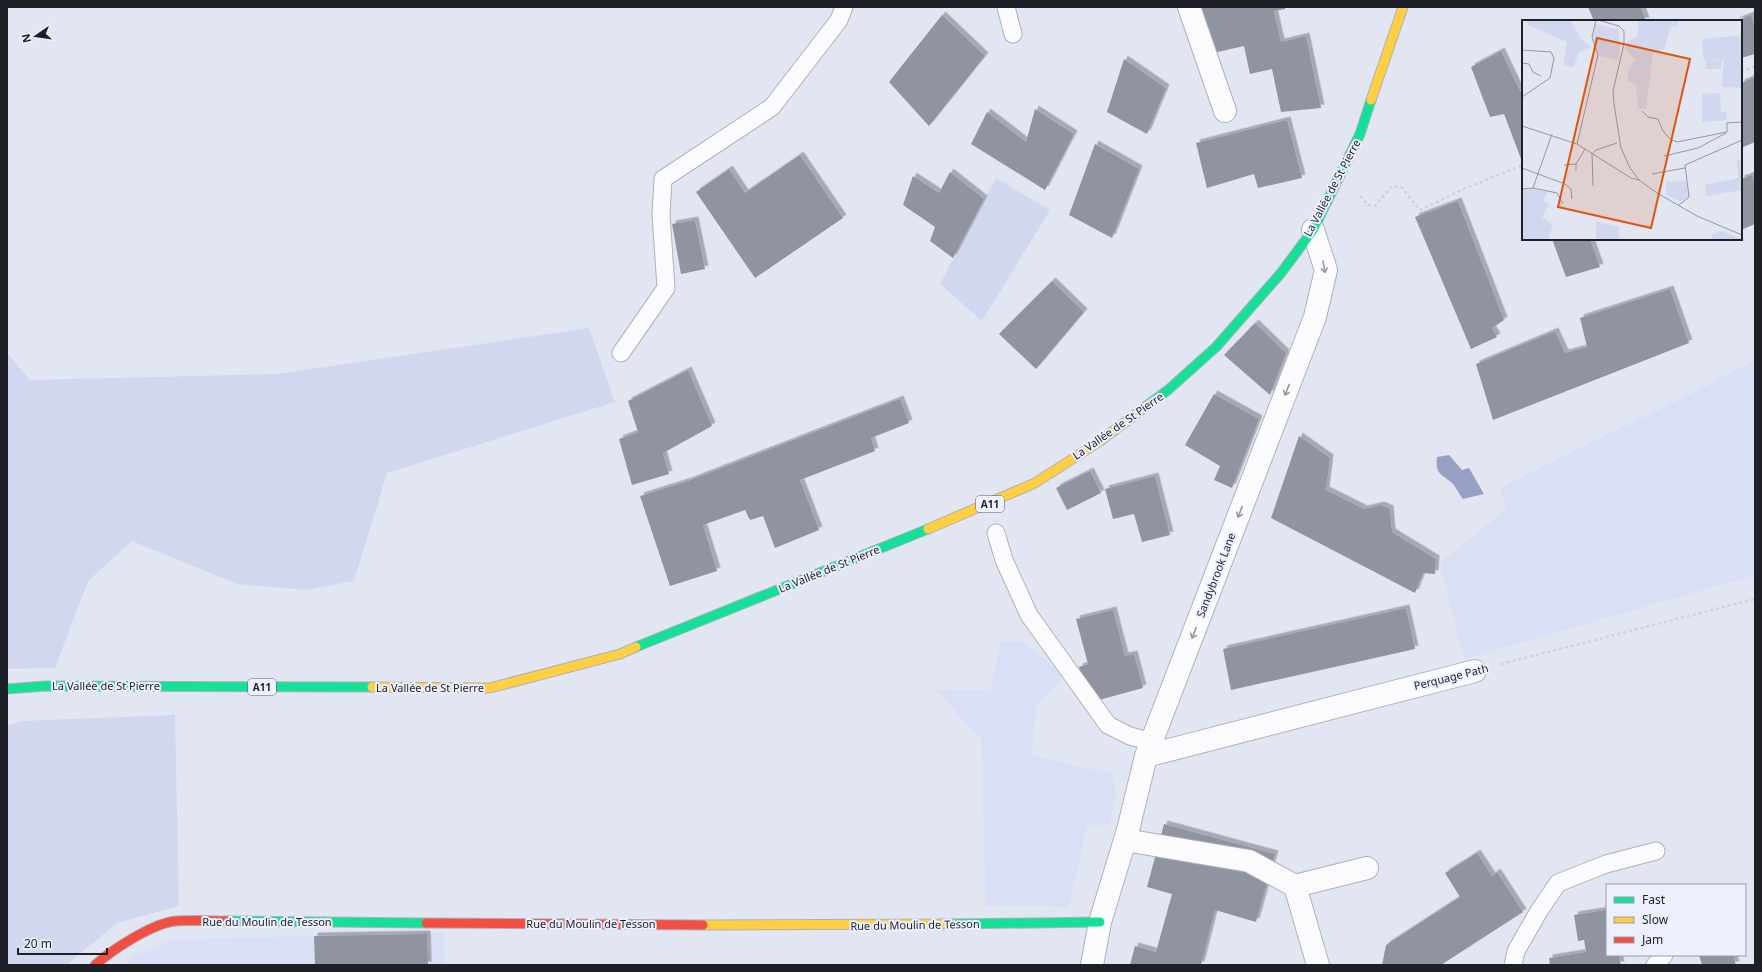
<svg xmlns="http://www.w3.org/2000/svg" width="1762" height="972" font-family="'Noto Sans',sans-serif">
  <defs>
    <filter id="shadow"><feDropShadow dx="3.5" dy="-3.5" stdDeviation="0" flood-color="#0004"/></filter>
  </defs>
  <rect width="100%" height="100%" fill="#e2e6f2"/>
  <path fill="#d9dff5" d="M1755,360V575L1464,659L1440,563L1506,509L1500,488L1702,388Z
    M1022,641L1064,676L1037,705L1031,755L1113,774L1116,793L1109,825H1087L1069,907L986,906L981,738L968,726L937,690L990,691L1001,642Z
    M444,932L445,965H129L130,957L172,940Z"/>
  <path fill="#d1d7ef" d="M996,178L1050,210L982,321L940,284Z
    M589,328L615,402L387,473L354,581L305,590L237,584L132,541L88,581L55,668L7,669V353L30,380L277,374Z
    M175,715L179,906L117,923L66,965H7V726L22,721Z"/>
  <path fill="#98a1c3" d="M1449,455L1462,470L1469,468L1484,494L1463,499C1459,494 1456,487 1452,483C1441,473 1435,475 1437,457Z"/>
  <path fill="#9093a0" filter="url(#shadow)" d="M1197,7H1285V9L1274,11L1281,42L1306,36L1321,108L1281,112L1272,69L1250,74L1244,46L1209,54Z
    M1588,7H1641L1646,21H1594Z
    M942,15L985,56L929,126L889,82Z
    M1751,15L1755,27V54L1741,58V21H1735Z
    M1501,51L1520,91L1523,90V164L1504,114L1490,117L1471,67Z
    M1124,59L1166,88L1147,134L1107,112Z
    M1755,77V142L1741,148V83Z
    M1035,109L1074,134L1045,190L971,144L987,112L1026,142Z
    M1287,120L1302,178L1258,188L1254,174L1207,188L1196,143Z
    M1095,144L1139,169L1112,238L1069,215Z
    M800,155L843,218L755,278L696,192L729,169L745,193Z
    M950,172L984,199L953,258L930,241L935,227L903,205L913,176L939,193Z
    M1752,175L1755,185V224L1741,230V179Z
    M1458,201L1504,320L1492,328L1497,337L1471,349L1415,217Z
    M695,220L705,269L681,274L672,224Z
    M1552,239H1590L1600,267L1566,277Z
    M1052,281L1084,312L1036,369L999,334Z
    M1670,289L1689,343L1493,420L1476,364L1555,331L1565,353L1587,347L1580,318Z
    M1255,323L1286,353L1270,395L1224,355Z
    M688,370L712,426L663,453L669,474L632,485L619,439L638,432L628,401Z
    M1214,394L1259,419L1232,488L1214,480L1220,466L1185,445Z
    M900,399L909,423L871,438L875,451L800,480L819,530L775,548L763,516L750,520L745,510L703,525L717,571L670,586L640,496L688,481Z
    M1299,436L1330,458L1326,490L1364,509L1381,505L1390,509L1392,532L1436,559L1435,574L1423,573L1415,593L1271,518Z
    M1090,471L1101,493L1067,510L1056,488Z
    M1155,476L1170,535L1142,542L1134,514L1113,519L1105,489Z
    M1406,608L1415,649L1231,690L1223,649Z
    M1113,610L1125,656L1134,654L1143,688L1088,703L1079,667L1088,664L1076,619Z
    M1164,824L1275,854L1256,922L1215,910L1201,965H1130L1135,946L1156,952L1172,894L1147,887Z
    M1477,853L1492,876L1497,872L1523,912L1441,965H1382L1386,945L1460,897L1445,873Z
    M1606,910L1607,955L1619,956L1621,965H1550L1549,958L1586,952L1584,940L1578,941L1574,915Z
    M427,934L428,965H315L314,936Z
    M1699,955H1733L1736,965H1702Z"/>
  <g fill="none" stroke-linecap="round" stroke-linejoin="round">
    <g stroke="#aeb1ba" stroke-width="19">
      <path id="lane" d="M1006,7L1013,34
        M621,353L666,288L661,215L663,179L772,107L839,20L844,7
        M996,533L1004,560L1029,615L1108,725L1130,736L1152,742
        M1513,965L1516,951L1539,911L1558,883L1606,864L1656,851
        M1655,965L1664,955"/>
    </g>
    <g stroke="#aeb1ba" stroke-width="24">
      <path id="street" d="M1189,7L1225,111
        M1146,756L1475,671
        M1125,840L1249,861L1295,886L1367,868
        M1295,886L1318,965
        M1092,965L1100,922L1128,830L1146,756L1315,317L1326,270L1313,230"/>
    </g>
    <g stroke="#aeb1ba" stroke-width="11">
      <path id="fast" d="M1148,405L1168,390L1216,347L1281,273L1313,230L1360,134L1371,100
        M636,647L928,529
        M7,689L45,686L372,687
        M226,921L426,923
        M953,924L1100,922"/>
    </g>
    <g stroke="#aeb1ba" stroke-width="11">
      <path id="slow" d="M1371,100L1403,7
        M928,529L1035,483L1100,441L1148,405
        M372,687L490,688L620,654L636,647
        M703,925L953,924"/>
    </g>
    <g stroke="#aeb1ba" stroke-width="11">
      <path id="jam" d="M426,923L703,925
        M95,965C113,949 153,923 176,921C193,920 210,921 226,921"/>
    </g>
    <path stroke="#d1d2d5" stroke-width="2.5" stroke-dasharray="3 3" stroke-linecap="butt" d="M1741,72L1755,66
      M1360,196L1368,205L1375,206L1392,186L1401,187L1420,210L1466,188L1523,165
      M1501,664L1755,599"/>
    <use href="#lane" stroke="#fbfbfd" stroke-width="17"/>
    <use href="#street" stroke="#fbfbfd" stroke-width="22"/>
    <use href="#fast" stroke="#16e098" stroke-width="9"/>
    <use href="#slow" stroke="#ffcf43" stroke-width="9"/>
    <use href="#jam" stroke="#f24e42" stroke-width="9"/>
  </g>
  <defs><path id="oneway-shaft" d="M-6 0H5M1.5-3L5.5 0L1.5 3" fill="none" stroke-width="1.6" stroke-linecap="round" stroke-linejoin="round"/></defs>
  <g stroke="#98989d">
    <use href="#oneway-shaft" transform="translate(1324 267) rotate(80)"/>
    <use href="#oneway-shaft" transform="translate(1287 390) rotate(111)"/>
    <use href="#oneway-shaft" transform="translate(1240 512) rotate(111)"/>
    <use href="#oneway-shaft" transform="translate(1194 633) rotate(111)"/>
  </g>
  <g text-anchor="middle" stroke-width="4" stroke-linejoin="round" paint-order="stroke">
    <g fill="#eceffd" stroke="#5c5e68" stroke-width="1">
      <rect x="976" y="496" width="28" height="16" rx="3"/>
      <rect x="248" y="679" width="28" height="16" rx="3"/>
    </g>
    <g font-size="10" font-weight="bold" fill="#1e2028">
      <text x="990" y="508">A11</text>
      <text x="262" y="691">A11</text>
    </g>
    <g font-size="11" fill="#1e2028" stroke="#eceffd">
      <text transform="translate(1332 188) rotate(-62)" y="4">La Vallée de St Pierre</text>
      <text transform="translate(1118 426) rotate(-35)" y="4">La Vallée de St Pierre</text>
      <text transform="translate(829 569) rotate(-22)" y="4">La Vallée de St Pierre</text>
      <text transform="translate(1216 575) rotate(-69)" y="4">Sandybrook Lane</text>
      <text transform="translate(1451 677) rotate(-14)" y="4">Perquage Path</text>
      <text x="106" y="690">La Vallée de St Pierre</text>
      <text x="430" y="692">La Vallée de St Pierre</text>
      <text x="267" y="926">Rue du Moulin de Tesson</text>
      <text x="591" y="928">Rue du Moulin de Tesson</text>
      <text transform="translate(915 925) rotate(-1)" y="4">Rue du Moulin de Tesson</text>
    </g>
  </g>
  <g transform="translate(1522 20)">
    <rect width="220" height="220" fill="#e2e6f2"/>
    <path d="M2,0H48L59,19L69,27L57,32L51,48L41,45L45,22L8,6ZM116,0H155L156,6L148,7L143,28L131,34L124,88L116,89L114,66L105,60L107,49L113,40L103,29L104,23L116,15ZM73,4L96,9L98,25L96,40L77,36L71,18ZM220,15V68L200,67L202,40L182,41L180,22L182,19ZM183,41H199V49H184ZM198,73L199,92H205L203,95H205V100L180,102V74ZM215,140H220V170L184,176L183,165L216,158ZM164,161L166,176L164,179L158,181L144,175V162ZM10,169L26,172L21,180L27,185L20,197L31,205L26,220H0V170ZM74,201L97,207V220H74ZM199,211L220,219V220H191L190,215Z" fill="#d1d7ef"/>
    <path fill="none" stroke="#9497a1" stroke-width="1" d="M76,0L97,6L102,11V24L91,71L92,84L99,128L108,148L117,160L135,173L175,196L220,215M0,30L29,32L32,38L28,58L0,77M0,43L7,44L11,52L19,56M120,91L126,97L136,99L141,111L148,119L155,122L205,112V103L220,102M0,106L55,124L109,158L117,160M55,124L76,35L70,17L74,0M70,133L71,166M71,133L74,130L95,123M142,136L176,128L204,113M42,145L54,144M0,148L43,164L49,169L50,179M54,151V144L63,129M130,154L163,148M11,168L35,173L41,184M0,169L11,168L30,114M157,185L167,177L163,145L220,120"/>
    <path fill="#de560d" fill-opacity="0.15" stroke="#de560d" stroke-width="2" d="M75,18L168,39L129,208L36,187Z"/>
    <rect width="220" height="220" fill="none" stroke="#1e2028" stroke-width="2"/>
  </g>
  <rect width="1762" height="972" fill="none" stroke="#1e2028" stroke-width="16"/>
  <rect x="1606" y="884" width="140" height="72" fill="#eceffd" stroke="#9a9ca8"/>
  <rect x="1614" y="897" width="20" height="6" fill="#16e098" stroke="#9a9ca8"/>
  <text x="1642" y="904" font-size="12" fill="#1e2028">Fast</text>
  <rect x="1614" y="917" width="20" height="6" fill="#ffcf43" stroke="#9a9ca8"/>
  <text x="1642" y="924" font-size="12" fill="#1e2028">Slow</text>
  <rect x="1614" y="937" width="20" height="6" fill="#f24e42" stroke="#9a9ca8"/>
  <text x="1642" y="944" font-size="12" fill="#1e2028">Jam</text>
  <g transform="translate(36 36) rotate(257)" stroke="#eceffd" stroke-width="3" paint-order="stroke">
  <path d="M0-3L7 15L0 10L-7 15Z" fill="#1e2028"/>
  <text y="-6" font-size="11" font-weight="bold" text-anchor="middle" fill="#1e2028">N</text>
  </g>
  <path d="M18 948v6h89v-6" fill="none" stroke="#1e2028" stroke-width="2"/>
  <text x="24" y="948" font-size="12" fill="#1e2028" stroke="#eceffd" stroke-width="3" paint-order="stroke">20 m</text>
</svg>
